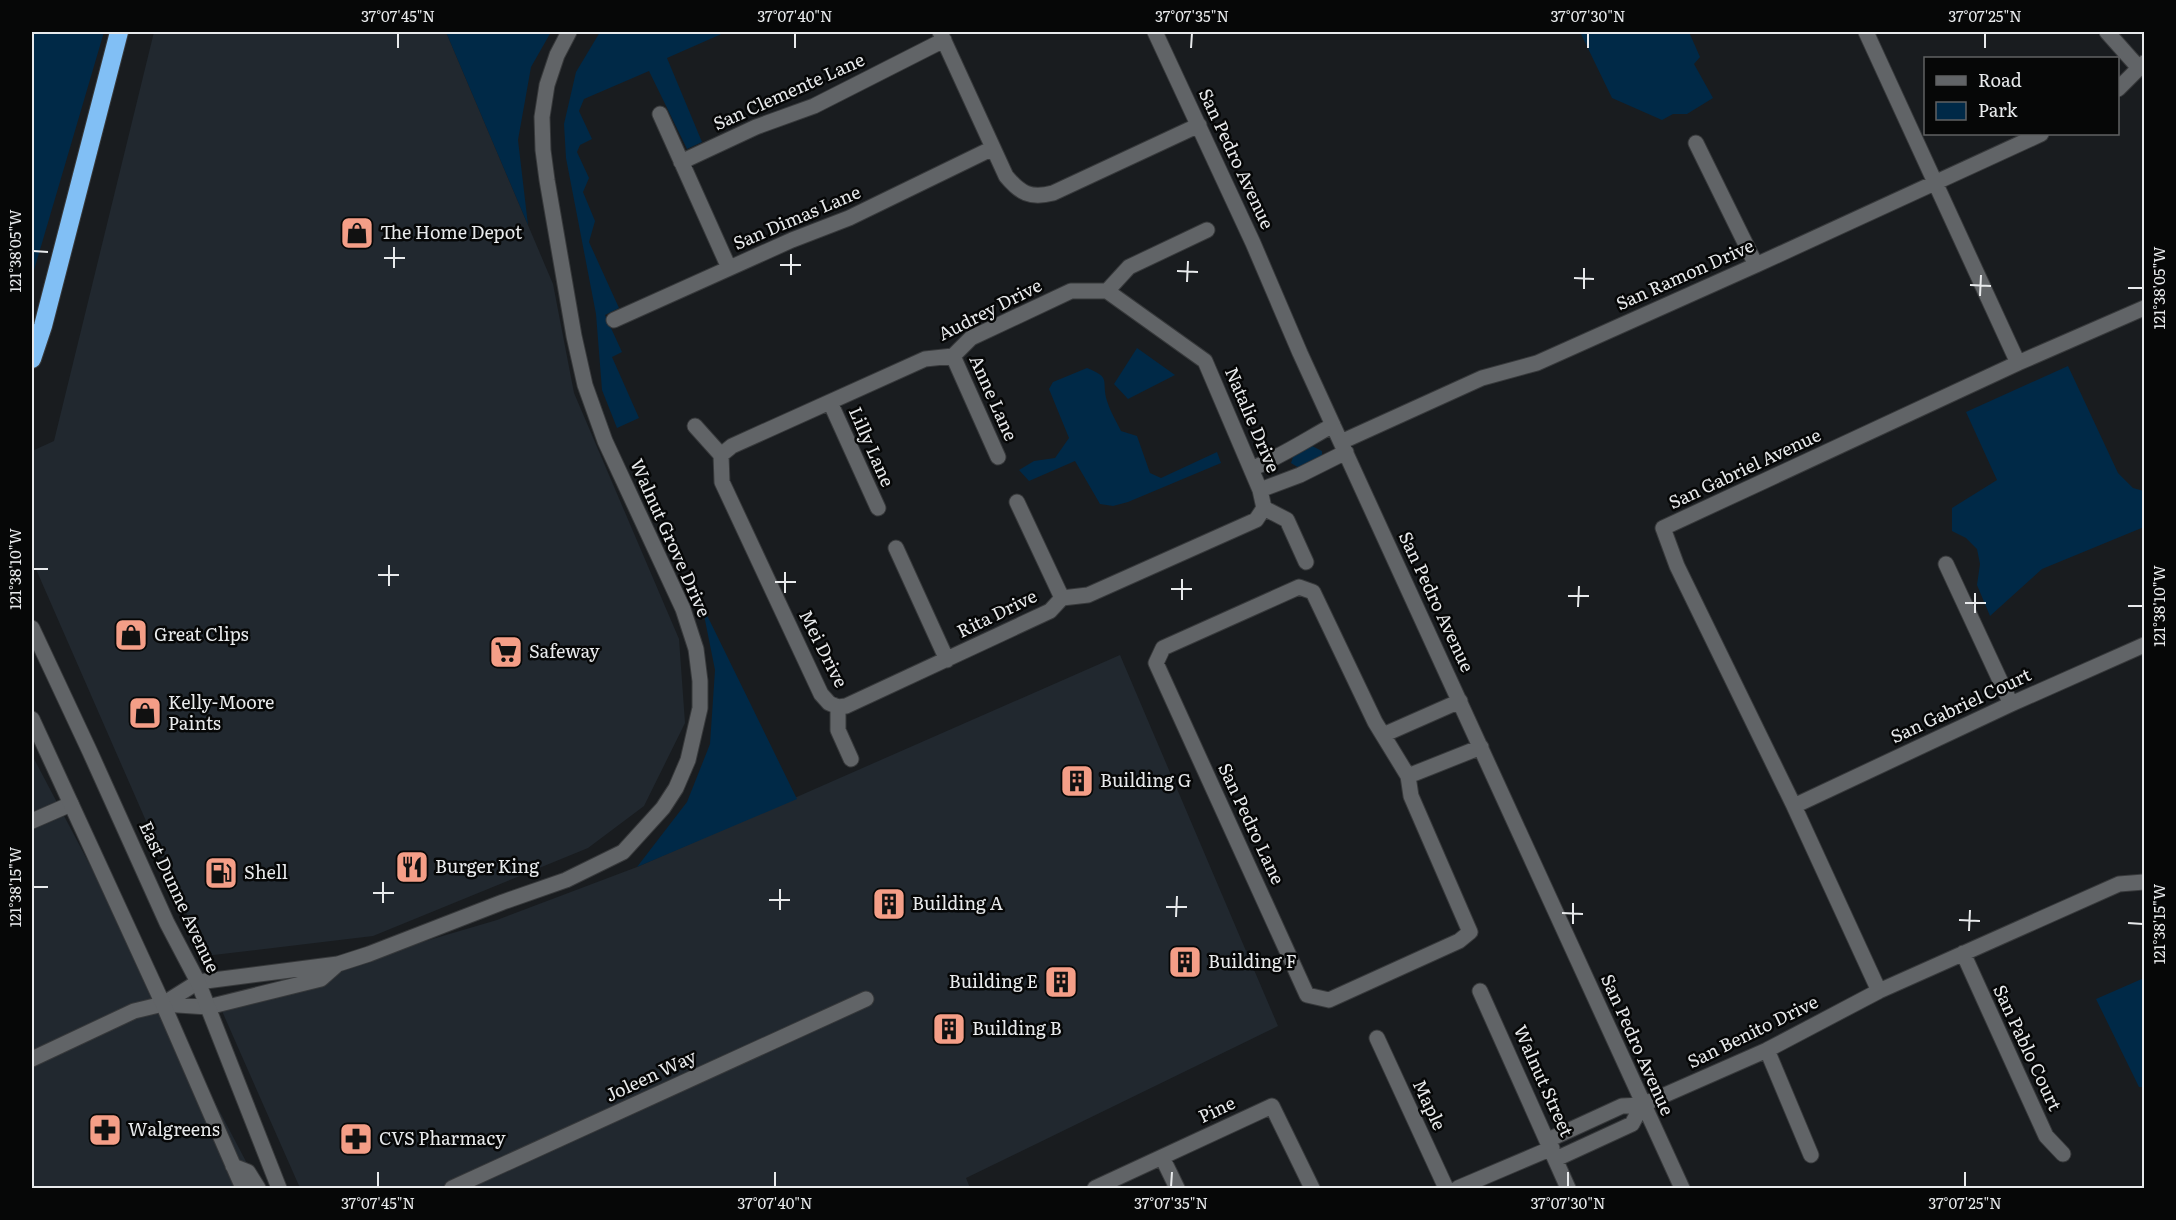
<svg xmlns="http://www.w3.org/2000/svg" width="2176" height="1220" font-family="Literata,serif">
  <rect width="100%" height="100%" fill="#191c1f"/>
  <path fill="#21282f" d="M154,32H446L553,284L574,393L679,639L685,723L644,806L588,848L373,936L205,956L32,560V451L54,441Z
    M1120,655L1278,1026L966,1178L970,1188H300L218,1002L497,920L637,867Z
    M32,755L260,1188H32Z"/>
  <path fill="#002947" d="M32,32H104L32,277Z
    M446,32H551L531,67L518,140L528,225Z
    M600,32H726L667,58L702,142L687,149L649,71L584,99L579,111L592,139L580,145L577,152L589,178L583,192L595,221L589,242L619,308L605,315L622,352L612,357L639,418L617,428L602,390L596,314L566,158L564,124L576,72Z
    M1580,32H1689L1700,57L1694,64L1713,98L1687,114H1673L1662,120L1612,98Z
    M1137,348L1175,375L1128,399L1114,384Z
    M2068,366L2118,473L2133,488L2144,491V527L2042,569L1990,616L1977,585L1980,564L1977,549L1966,538L1952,531V508L1997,480L1966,412Z
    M1087,368C1112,378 1101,380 1107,401C1110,411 1116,421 1121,431L1137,436L1150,473L1161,478L1217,452L1221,463L1128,502L1113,506L1100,504L1075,461L1029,481L1019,470L1034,461L1055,458L1069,438L1049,389L1053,382Z
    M1312,446L1322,451V456L1299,468L1291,463L1294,454Z
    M702,605L797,799L637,867L687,802L710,744L715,670Z
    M2144,978V1087H2139L2096,999Z"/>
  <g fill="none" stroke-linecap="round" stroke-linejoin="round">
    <g stroke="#37393b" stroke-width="17">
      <path id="street" d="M940,32L1006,176C1020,193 1030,199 1053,193L1199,125
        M1155,32L1253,243L1300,353L1682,1188
        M1866,32L2018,363
        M2107,32L2139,68
        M2118,89L2144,63
        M660,114L729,268
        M1696,143L1756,265
        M681,162L756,127L814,106L944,40
        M1107,291L1205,361L1260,490L1264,508
        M614,320L792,240L849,218L993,148
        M953,356L998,457
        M830,402L878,508
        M695,426L721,455L722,482L821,694L829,703L838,707V730L851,759
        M1341,442L1482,378L1537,363L1756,265L2041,134
        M721,455L732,446L925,359L953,356L971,338L1071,291H1107L1129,267L1207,230
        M1251,469C1280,457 1306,440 1333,425
        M1260,490L1300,475L1346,452
        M1017,502L1062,598
        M1264,508L1287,520L1306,562
        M896,548L947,660
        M1946,564L2011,704
        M1299,587L1313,592L1375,722L1408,776L1411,796L1470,932L1459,941L1329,1000L1307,995L1156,663L1163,648Z
        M838,707L846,706L1050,611L1062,598L1088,595L1256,520L1264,508
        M1383,735L1460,701
        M1408,776L1481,747
        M1794,806L2011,704L2144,645
        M32,821L71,804
        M1963,953L2046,1136L2063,1154
        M1480,991L1568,1188
        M1879,991L1794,806L1677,566L1663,528L2018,363L2144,308
        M163,1004L198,982L338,964L369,954L503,902L566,880L623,852L663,808L676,788L688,760L700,708V681L696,649L683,609L605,441L585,385L574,336L547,180L543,150L542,117L547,85L557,55L569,32
        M1377,1038L1446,1188
        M1767,1050L1811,1155
        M32,1059L134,1011L163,1004L208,1007L321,979L338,964
        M1548,1140L1622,1106L1642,1105L1767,1050L1879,991L2119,884L2144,882
        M1162,1157L1177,1188
        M1556,1159L1632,1124L1642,1105
        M452,1188L866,999
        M1095,1188L1272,1106L1312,1188
        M1458,1188L1552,1148"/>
    </g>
    <g stroke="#37393b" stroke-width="17">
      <path id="secondary" d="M32,628L90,752L167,923L198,982L279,1188
        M32,719L163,1004L243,1188
        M233,1166L248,1172L258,1188"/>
    </g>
    <g stroke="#37393b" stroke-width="20">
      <path id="highway" d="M32,359L43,326L119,32"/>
    </g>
    <use href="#street" stroke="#616467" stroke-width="15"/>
    <use href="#secondary" stroke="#616467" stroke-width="15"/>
    <use href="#highway" stroke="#81bff5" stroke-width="18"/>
  </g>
  <path fill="none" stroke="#e8eaec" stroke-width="2" d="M398,48V33M795,48V33M1191,48L1192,33M1588,48V33M1985,48V33M33,251L48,252M384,258H405M780,265H801M394,268V247M1177,271L1198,272M791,275V254M1574,278L1594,279M1187,282L1188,261M1970,285L1991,286M2128,288H2143M1584,289V268M1980,296L1981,275M33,569H48M378,575H399M775,582H796M389,586V565M1171,589H1192M785,593V572M1568,596H1589M1182,600V579M1965,603H1986M2128,606H2143M1578,607L1579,586M1975,613V593M33,887H48M373,893H394M769,900H790M383,903V882M1166,907H1187M780,910V889M1562,913L1583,914M1176,917L1177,896M1959,920L1980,921M2128,923L2143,924M1573,924V903M1969,931L1970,910M378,1187V1172M775,1187V1172M1171,1187L1172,1172M1568,1187V1172M1965,1187V1172"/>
  <defs>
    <g id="shop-square" transform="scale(1.725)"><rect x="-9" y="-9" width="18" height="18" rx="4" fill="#f49e87" stroke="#060707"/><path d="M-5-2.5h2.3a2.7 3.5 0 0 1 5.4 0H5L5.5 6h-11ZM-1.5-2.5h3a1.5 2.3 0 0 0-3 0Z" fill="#111"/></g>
    <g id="supermarket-square" transform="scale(1.725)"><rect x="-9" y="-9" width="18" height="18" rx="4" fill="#f49e87" stroke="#060707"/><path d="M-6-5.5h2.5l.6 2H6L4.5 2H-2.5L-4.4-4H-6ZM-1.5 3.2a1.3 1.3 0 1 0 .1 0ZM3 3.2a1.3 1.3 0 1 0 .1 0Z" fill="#111"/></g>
    <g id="building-square" transform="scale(1.725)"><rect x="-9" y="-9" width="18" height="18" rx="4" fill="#f49e87" stroke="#060707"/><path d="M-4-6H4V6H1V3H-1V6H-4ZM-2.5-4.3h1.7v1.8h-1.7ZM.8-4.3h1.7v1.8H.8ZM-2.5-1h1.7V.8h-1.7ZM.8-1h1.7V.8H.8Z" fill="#111"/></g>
    <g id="restaurant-square" transform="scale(1.725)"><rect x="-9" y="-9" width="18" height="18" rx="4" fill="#f49e87" stroke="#060707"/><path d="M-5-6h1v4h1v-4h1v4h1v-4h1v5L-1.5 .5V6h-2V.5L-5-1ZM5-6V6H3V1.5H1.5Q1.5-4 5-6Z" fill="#111"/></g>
    <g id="fuel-square" transform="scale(1.725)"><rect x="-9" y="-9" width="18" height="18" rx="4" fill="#f49e87" stroke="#060707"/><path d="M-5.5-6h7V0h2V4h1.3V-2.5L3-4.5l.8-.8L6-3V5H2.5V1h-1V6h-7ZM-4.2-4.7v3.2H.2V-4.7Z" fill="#111"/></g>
    <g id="pharmacy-square" transform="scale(1.725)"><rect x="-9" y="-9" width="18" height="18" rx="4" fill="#f49e87" stroke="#060707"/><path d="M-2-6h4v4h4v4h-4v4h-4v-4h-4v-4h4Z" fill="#111"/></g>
  </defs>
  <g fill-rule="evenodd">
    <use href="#shop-square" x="357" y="233"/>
    <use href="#shop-square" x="131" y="635"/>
    <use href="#supermarket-square" x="506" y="652"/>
    <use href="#shop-square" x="145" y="713"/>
    <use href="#building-square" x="1077" y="781"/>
    <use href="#restaurant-square" x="412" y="867"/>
    <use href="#fuel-square" x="221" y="873"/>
    <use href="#building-square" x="889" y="904"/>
    <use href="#building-square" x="1185" y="962"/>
    <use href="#building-square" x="1061" y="982"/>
    <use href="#building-square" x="949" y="1029"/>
    <use href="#pharmacy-square" x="105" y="1130"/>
    <use href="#pharmacy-square" x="356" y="1139"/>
  </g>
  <g text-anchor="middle" stroke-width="5" stroke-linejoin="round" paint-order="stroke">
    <g font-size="18" fill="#e8eaec" stroke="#060707">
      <text transform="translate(789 92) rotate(-24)" y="6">San Clemente Lane</text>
      <text transform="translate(1236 159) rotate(65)" y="6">San Pedro Avenue</text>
      <text transform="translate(797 218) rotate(-23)" y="6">San Dimas Lane</text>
      <text transform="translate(1685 275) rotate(-24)" y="6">San Ramon Drive</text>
      <text transform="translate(990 310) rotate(-27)" y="6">Audrey Drive</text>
      <text transform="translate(993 398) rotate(66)" y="6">Anne Lane</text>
      <text transform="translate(1252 420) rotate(67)" y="6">Natalie Drive</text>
      <text transform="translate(871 447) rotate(66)" y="6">Lilly Lane</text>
      <text transform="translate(1745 469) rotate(-25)" y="6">San Gabriel Avenue</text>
      <text transform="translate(670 538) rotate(66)" y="6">Walnut Grove Drive</text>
      <text transform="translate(1436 602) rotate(65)" y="6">San Pedro Avenue</text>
      <text transform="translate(997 614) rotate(-26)" y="6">Rita Drive</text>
      <text transform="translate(823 649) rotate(63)" y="6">Mei Drive</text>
      <text transform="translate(1961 706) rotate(-25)" y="6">San Gabriel Court</text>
      <text transform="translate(1251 824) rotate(65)" y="6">San Pedro Lane</text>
      <text transform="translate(179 897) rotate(65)" y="6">East Dunne Avenue</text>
      <text transform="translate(1753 1032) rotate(-26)" y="6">San Benito Drive</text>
      <text transform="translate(1637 1045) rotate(66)" y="6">San Pedro Avenue</text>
      <text transform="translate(2027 1048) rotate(65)" y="6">San Pablo Court</text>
      <text transform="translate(651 1076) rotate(-25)" y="6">Joleen Way</text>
      <text transform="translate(1543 1081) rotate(66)" y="6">Walnut Street</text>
      <text transform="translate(1429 1105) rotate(65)" y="6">Maple</text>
      <text transform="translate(1217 1110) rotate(-25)" y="6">Pine</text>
    </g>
    <g font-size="18" fill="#e8eaec" stroke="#060707" text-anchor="start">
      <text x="380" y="239">The Home Depot</text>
      <text x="154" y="641">Great Clips</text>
      <text x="529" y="658">Safeway</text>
      <text x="168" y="709">Kelly-Moore<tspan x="168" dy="21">Paints</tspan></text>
      <text x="1100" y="787">Building G</text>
      <text x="435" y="873">Burger King</text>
      <text x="244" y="879">Shell</text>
      <text x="912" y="910">Building A</text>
      <text x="1208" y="968">Building F</text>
      <text x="1038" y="988" text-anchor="end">Building E</text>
      <text x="972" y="1035">Building B</text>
      <text x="128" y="1136">Walgreens</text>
      <text x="379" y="1145">CVS Pharmacy</text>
    </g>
  </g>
  <rect width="2176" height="1220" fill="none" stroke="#060707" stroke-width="66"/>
  <rect x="1924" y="57" width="195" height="78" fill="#060707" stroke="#606263" stroke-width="1.5"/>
  <rect x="1936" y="76" width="30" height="9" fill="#616467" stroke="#606263" stroke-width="1.5"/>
  <text x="1978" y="87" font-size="18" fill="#e8eaec">Road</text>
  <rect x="1936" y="102" width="30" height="18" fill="#002947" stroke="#606263" stroke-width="1.5"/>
  <text x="1978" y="117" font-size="18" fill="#e8eaec">Park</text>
  <rect x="33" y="33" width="2110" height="1154" fill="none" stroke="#e8eaec" stroke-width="2"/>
  <g font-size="15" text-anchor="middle" fill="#e8eaec">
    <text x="398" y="22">37°07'45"N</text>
    <text x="795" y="22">37°07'40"N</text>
    <text x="1192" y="22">37°07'35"N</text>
    <text x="1588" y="22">37°07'30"N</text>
    <text x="1985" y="22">37°07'25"N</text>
    <text transform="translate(16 251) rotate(-90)" y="5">121°38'05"W</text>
    <text transform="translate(2160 288) rotate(-90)" y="5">121°38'05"W</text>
    <text transform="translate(16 569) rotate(-90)" y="5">121°38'10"W</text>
    <text transform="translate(2160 606) rotate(-90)" y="5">121°38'10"W</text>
    <text transform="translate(16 887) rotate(-90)" y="5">121°38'15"W</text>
    <text transform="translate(2160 924) rotate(-90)" y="5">121°38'15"W</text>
    <text x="378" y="1209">37°07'45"N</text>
    <text x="775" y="1209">37°07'40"N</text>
    <text x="1171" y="1209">37°07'35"N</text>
    <text x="1568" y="1209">37°07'30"N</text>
    <text x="1965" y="1209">37°07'25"N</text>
  </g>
</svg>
